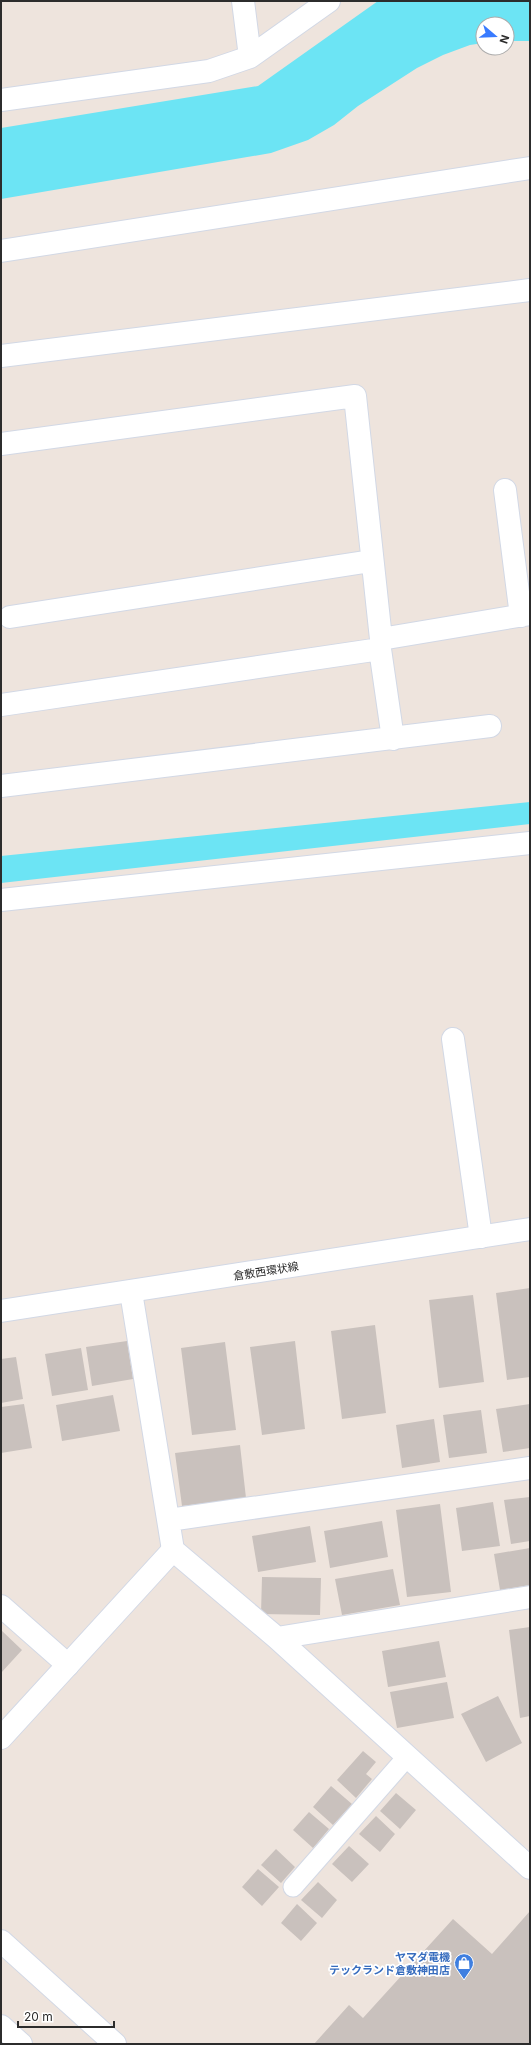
<svg xmlns="http://www.w3.org/2000/svg" width="531" height="2045" font-family="Inter,'Noto Sans JP',sans-serif">
  <rect width="100%" height="100%" fill="#eee4dd"/>
  <path fill="#6ce4f4" d="M378,1H530V41H507V24H483V43L470,45L443,55L417,68L358,106L334,125L308,140L271,153L1,199V128L258,86Z
    M530,802V824L1,883V856Z"/>
  <path fill="#c9c1bd" d="M530,1288V1377L507,1380L496,1293Z
    M473,1295L484,1382L439,1388L429,1300Z
    M375,1325L386,1413L342,1419L331,1331Z
    M127,1341L133,1379L92,1386L86,1347Z
    M295,1341L305,1429L262,1435L250,1347Z
    M225,1342L236,1430L192,1435L181,1348Z
    M81,1348L88,1390L52,1396L45,1354Z
    M16,1357L23,1399L1,1403V1359Z
    M113,1395L120,1431L62,1441L56,1405Z
    M24,1404L32,1448L1,1453V1407Z
    M530,1404V1448L503,1452L496,1409Z
    M481,1410L487,1453L449,1458L443,1415Z
    M434,1419L440,1462L402,1468L396,1425Z
    M240,1445L246,1498L182,1506L175,1453Z
    M530,1497V1541L511,1544L504,1500Z
    M493,1502L500,1546L462,1551L456,1508Z
    M440,1504L451,1592L407,1597L396,1510Z
    M382,1521L388,1557L330,1568L324,1531Z
    M310,1526L316,1562L258,1572L252,1536Z
    M530,1548V1585L500,1590L494,1554Z
    M393,1569L400,1605L342,1615L335,1579Z
    M262,1577L321,1578L320,1615L261,1614Z
    M530,1627V1716L520,1718L509,1630Z
    M1,1630L22,1650L1,1673Z
    M439,1641L446,1677L388,1687L382,1651Z
    M447,1682L454,1718L397,1728L390,1692Z
    M498,1696L522,1743L486,1762L461,1714Z
    M363,1751L376,1762L366,1774L372,1779L356,1798L337,1780Z
    M331,1786L352,1804L333,1825L313,1807Z
    M396,1793L416,1810L400,1829L380,1811Z
    M309,1812L329,1829L313,1848L293,1830Z
    M376,1816L395,1834L380,1852L359,1834Z
    M349,1846L369,1864L352,1882L332,1864Z
    M276,1849L295,1867L281,1883L261,1865Z
    M258,1869L279,1887L262,1906L242,1887Z
    M318,1882L337,1900L322,1918L301,1900Z
    M297,1904L317,1923L301,1941L281,1923Z
    M530,1911V2044H314L349,2005L363,2018L453,1919L492,1954Z"/>
  <g fill="none" stroke-linecap="round" stroke-linejoin="round">
    <g stroke="#d2d8e5" stroke-width="21">
      <path id="lane" d="M293,1887L407,1757"/>
    </g>
    <g stroke="#d2d8e5" stroke-width="24">
      <path id="street" d="M243,1L250,57
        M1,100L209,71L250,57L329,1
        M1,251L530,168
        M1,356L530,290
        M1,444L355,396L381,639L380,649L393,739
        M505,490L521,616
        M10,617L371,561
        M381,639L530,614
        M1,705L380,649
        M1,786L490,726
        M1,900L530,843
        M453,1039L481,1237
        M131,1292L173,1550L277,1638L530,1868
        M169,1520L530,1468
        M1,1606L68,1665
        M277,1638L530,1597"/>
    </g>
    <g stroke="#d2d8e5" stroke-width="24">
      <path id="secondary" d="M1,1311L530,1229
        M1,1738L173,1550
        M1,1941L115,2044
        M1,2026L21,2044"/>
    </g>
    <use href="#lane" stroke="#fff" stroke-width="19"/>
    <use href="#street" stroke="#fff" stroke-width="22"/>
    <use href="#secondary" stroke="#fff" stroke-width="22"/>
  </g>
  <defs>
    <g id="shop-pin" transform="scale(1)"><path d="M0 17L-7.5 6A9.5 9.5 0 1 1 7.5 6Z" fill="#3f7fe0" stroke="#fff"/><path d="M-5-2.5h2.3a2.7 3.5 0 0 1 5.4 0H5L5.5 6h-11ZM-1.5-2.5h3a1.5 2.3 0 0 0-3 0Z" fill="#fff"/></g>
  </defs>
  <g fill-rule="evenodd">
    <use href="#shop-pin" x="464" y="1963"/>
  </g>
  <g text-anchor="middle" stroke-width="3.5" stroke-linejoin="round" paint-order="stroke">
    <g font-size="11" fill="#2c2c2c" stroke="#fff">
      <text transform="translate(266 1271) rotate(-9)" y="4">倉敷西環状線</text>
    </g>
    <g font-size="11" font-weight="bold" fill="#366cbe" stroke="#fff" text-anchor="end">
      <text x="450" y="1961">ヤマダ電機<tspan x="450" dy="13">テックランド倉敷神田店</tspan></text>
    </g>
  </g>
  <rect width="531" height="2045" fill="none" stroke="#2c2c2c" stroke-width="4"/>
  <g transform="translate(495 36) rotate(109)"><circle r="19" fill="#ffffff" stroke="#ababab"/>
  <path d="M0-3L7 15L0 10L-7 15Z" fill="#397bff"/>
  <text y="-6" font-size="11" font-weight="bold" text-anchor="middle" fill="#2c2c2c">N</text>
  </g>
  <path d="M18 2021v6h96v-6" fill="none" stroke="#2c2c2c" stroke-width="2"/>
  <text x="24" y="2021" font-size="12" fill="#2c2c2c" stroke="#ffffff" stroke-width="3" paint-order="stroke">20 m</text>
</svg>
